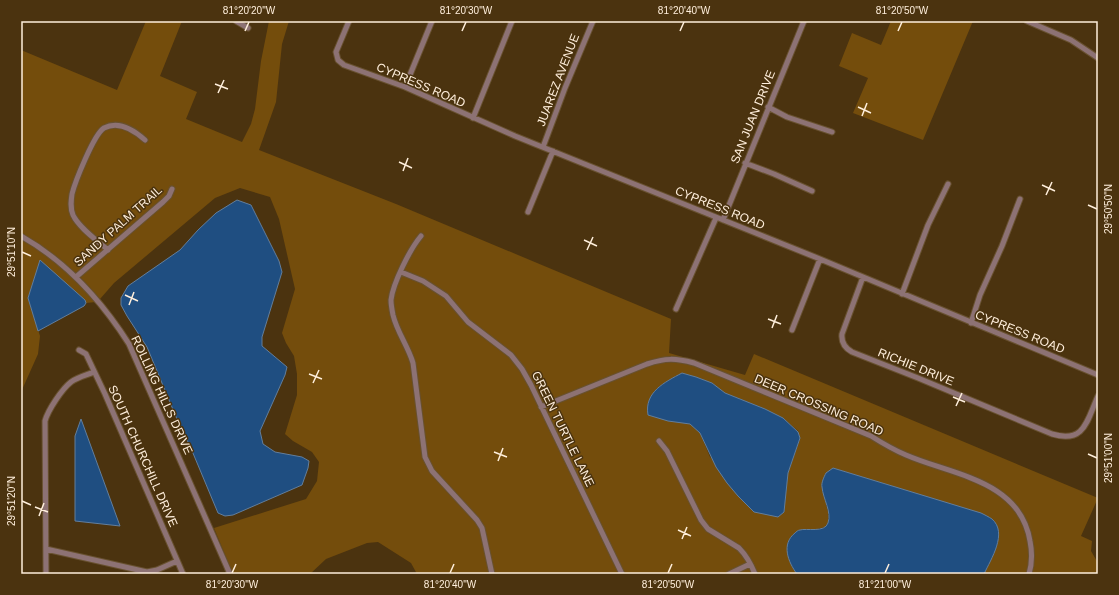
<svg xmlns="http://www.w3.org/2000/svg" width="1119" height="595" font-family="Arial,sans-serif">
  <rect width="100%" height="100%" fill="#4b330f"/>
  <path fill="#744d0c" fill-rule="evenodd" d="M146,21H182L160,76L197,92L186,119L242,142L251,124L255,109L261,61L269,21H289L282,44L276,102L259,150L396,204L671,319L669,353L745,375L754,354L1098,498L1081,536L1092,541L1091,551L1098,563V574H984L998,543L898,488L833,468L826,504L828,512V523L825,527L817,529L800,530L792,567L797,574H417L411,563L378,542L367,543L326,559L310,574H233L214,528L306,499L317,481L319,462L312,452L293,441L285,434L297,395V374L294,356L286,343L282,333L295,289L279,219L270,197L240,188L215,198L114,283L100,299C78,272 51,250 21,233V50L117,90ZM682,373L696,377L712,383L725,393L765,409L783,418L798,431L800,439L788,473L784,512L710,457L700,433L690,424L649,415C644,392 665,382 682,373Z
    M891,21H973L923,140L853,113L868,78L839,66L852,33L881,45Z
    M21,239C49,255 75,278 96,302L86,303L85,300L40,261L28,298L40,336L38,354L21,392Z"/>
  <path fill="#1f4e81" stroke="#627e9c" d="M237,200L251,205L279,261L282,272L262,337V346L287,367L285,375L260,431L263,444L275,452L302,457L309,461L308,468L302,485L233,515L225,516L218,513L190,446L179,424L147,347L127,316L121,305V298L128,286L180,250L198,230L216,213Z
    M40,260L85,300L86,303L84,306L38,331L28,298Z
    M682,373L696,377L712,383L725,393L765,409L783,418L798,432L800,438L788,473L784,512L778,517L754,512L738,496L727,483L716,467L700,433L690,424L668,421L648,415C644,392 665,382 682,373Z
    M81,419L120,526L75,521V436Z
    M833,468L981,513C985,515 989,517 992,519C1008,533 991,559 984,574H797C788,562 781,544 795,533C796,532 798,530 800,530C806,528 825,533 828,523C832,512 823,499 822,487C821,483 824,477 826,473Z"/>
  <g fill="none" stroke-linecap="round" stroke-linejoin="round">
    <g stroke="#685130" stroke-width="7">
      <path id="minor" d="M236,21L248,28
        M349,21L336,52L338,60L344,65L405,87L515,136L820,259L1098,375
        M1027,21L1071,40L1098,58
        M405,87L432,21
        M768,107L787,117L832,132
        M473,118L512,21
        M543,147L565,88L593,21
        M745,163L774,174L812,191
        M528,212L553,151
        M723,220L804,21
        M21,236C67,262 101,300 129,344L230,574
        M421,236C410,249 393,283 391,300C391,304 392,310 393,315C397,332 408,346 413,363L425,457L432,471L477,520L482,528L492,574
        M108,250C98,241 79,228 73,215C70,208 71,201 72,194C75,182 94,134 104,128C119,120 134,130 145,140
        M401,272L423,281L446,296L468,322L511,355L522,369L531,385L622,574
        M76,277L163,202L169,196L172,189
        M863,277L842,334C841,343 845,348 852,352L918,378L1052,434C1085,444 1087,420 1098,396
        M902,294L928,225L948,184
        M676,309L716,218
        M971,323L980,295L1002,246L1020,199
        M792,330L820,259
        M79,350L86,354L105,394L183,574
        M541,407L647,364C666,358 675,358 694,363L871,436C882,443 894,450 906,455C952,475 1020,480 1030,541C1032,551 1032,564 1029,574
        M659,441L667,451L701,520L708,529L739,548C747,556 751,564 755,574
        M46,549L147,572L157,570L177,561
        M46,574L45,421C48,410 62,389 71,382C78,377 87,375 94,372
        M729,574L750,564"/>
    </g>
    <use href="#minor" stroke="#8d7274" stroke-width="5"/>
  </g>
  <path fill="none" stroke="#ffefdc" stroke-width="1.5" d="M245,31L249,22M462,31L466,22M680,31L684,22M898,31L902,22M215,84L228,89M218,93L224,80M858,107L871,113M862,116L867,103M399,162L412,168M403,171L408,158M1042,185L1055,191M1046,195L1052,182M1088,205L1097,209M584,240L597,246M587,250L593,237M22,252L31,256M125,295L138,301M129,305L134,292M768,319L781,324M772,328L777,315M309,374L322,379M313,383L319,370M953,397L965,402M956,406L962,393M494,452L507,457M1088,454L1097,458M498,461L503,448M22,501L31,505M35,507L48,512M39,516L44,503M678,530L691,536M682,539L687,527M232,573L236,564M450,573L454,564M668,573L672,564M885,573L889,564"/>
  <g text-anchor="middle" stroke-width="3" stroke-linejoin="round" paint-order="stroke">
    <g font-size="12" fill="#ffefdc" stroke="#4b330f">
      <text transform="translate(558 80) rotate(-69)" y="4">JUAREZ AVENUE</text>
      <text transform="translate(421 85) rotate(23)" y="4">CYPRESS ROAD</text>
      <text transform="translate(753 117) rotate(-68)" y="4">SAN JUAN DRIVE</text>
      <text transform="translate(720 208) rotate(22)" y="4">CYPRESS ROAD</text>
      <text transform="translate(118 226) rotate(-42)" y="4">SANDY PALM TRAIL</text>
      <text transform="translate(1020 332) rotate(22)" y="4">CYPRESS ROAD</text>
      <text transform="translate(916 367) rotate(22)" y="4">RICHIE DRIVE</text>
      <text transform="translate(162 395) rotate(65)" y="4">ROLLING HILLS DRIVE</text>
      <text transform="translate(819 405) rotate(23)" y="4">DEER CROSSING ROAD</text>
      <text transform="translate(563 429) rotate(64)" y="4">GREEN TURTLE LANE</text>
      <text transform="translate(143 456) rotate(66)" y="4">SOUTH CHURCHILL DRIVE</text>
    </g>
  </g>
  <rect width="1119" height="595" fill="none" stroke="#4b330f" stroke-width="44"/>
  <rect x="22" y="22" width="1075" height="551" fill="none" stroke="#ffefdc" stroke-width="1.5"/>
  <g font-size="10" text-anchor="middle" fill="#ffefdc">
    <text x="249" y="14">81°20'20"W</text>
    <text x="466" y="14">81°20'30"W</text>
    <text x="684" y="14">81°20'40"W</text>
    <text x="902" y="14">81°20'50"W</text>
    <text transform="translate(1108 209) rotate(-90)" y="4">29°50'50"N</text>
    <text transform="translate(11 252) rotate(-90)" y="4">29°51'10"N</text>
    <text transform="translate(1108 458) rotate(-90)" y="4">29°51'00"N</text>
    <text transform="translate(11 501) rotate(-90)" y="4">29°51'20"N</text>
    <text x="232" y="588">81°20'30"W</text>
    <text x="450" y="588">81°20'40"W</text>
    <text x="668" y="588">81°20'50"W</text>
    <text x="885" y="588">81°21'00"W</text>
  </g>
</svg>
